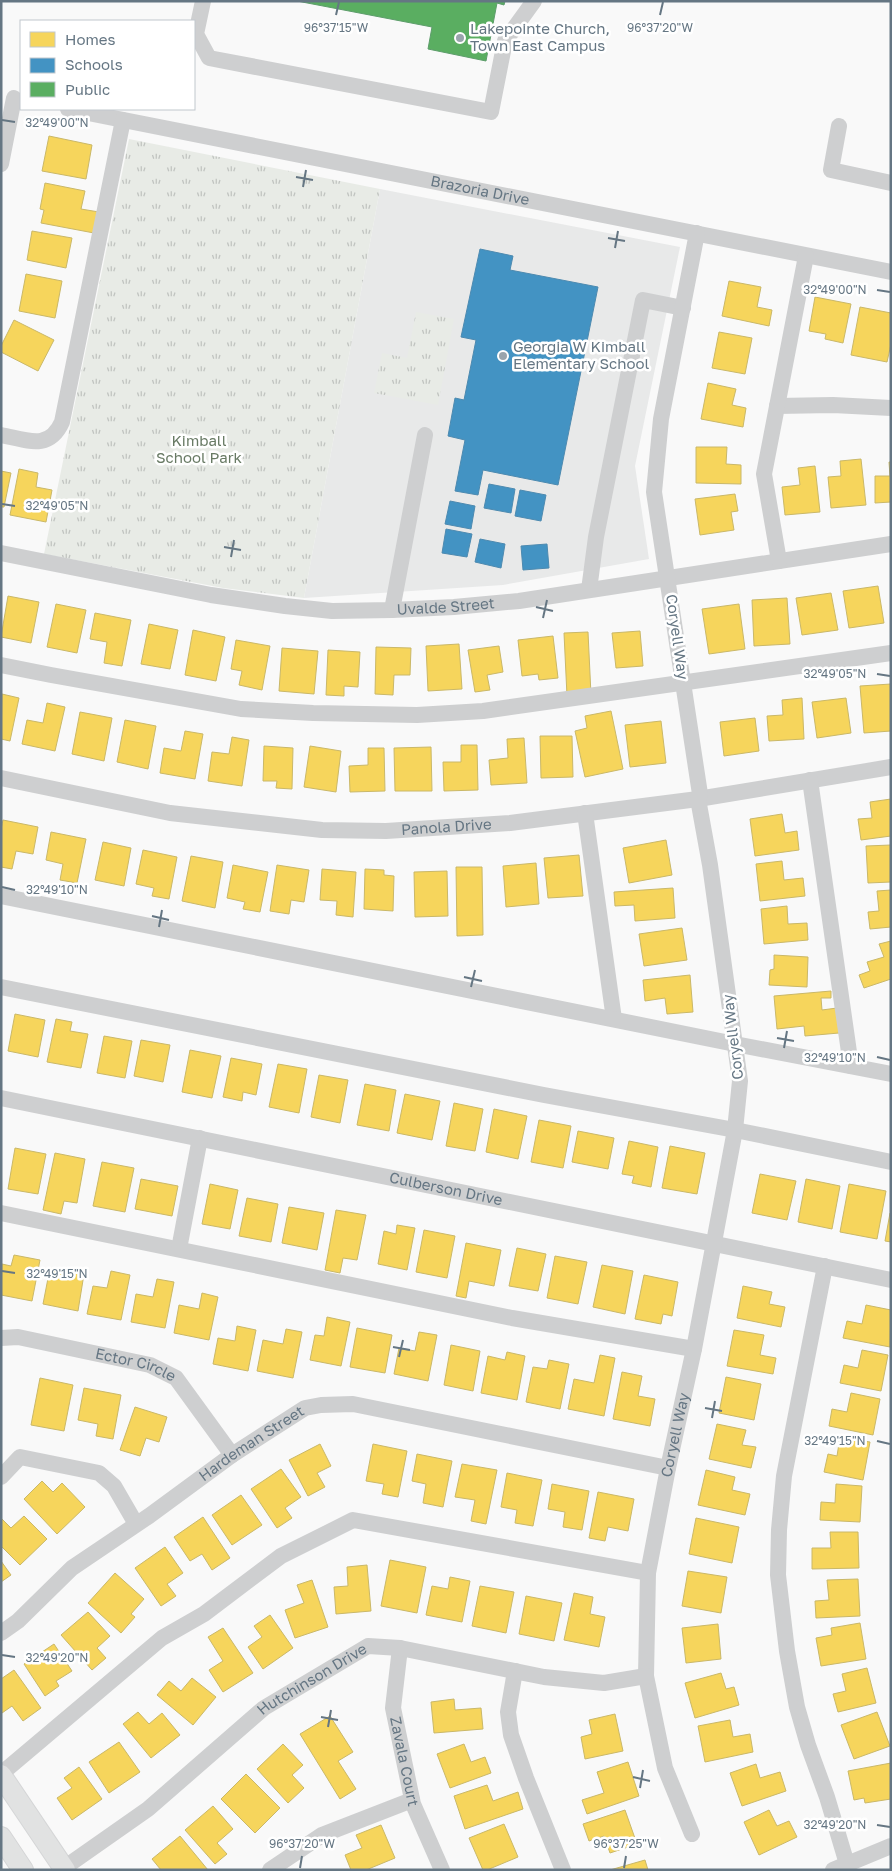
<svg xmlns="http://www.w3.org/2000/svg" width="892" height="1871" font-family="'Golos Text',sans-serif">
  <defs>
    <pattern id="park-tufts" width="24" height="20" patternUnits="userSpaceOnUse" patternTransform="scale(1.25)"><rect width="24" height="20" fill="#e8ebe6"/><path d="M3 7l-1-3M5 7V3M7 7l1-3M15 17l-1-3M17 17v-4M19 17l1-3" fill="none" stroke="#c0c3c0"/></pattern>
  </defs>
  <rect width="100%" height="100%" fill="#f9f9f9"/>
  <path fill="#e8e9e9" d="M380,189L680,247L635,466L649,559L503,585L304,598Z"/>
  <path fill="url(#park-tufts)" d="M129,139L380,189L304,598L223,588L44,554Z
    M416,312L454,319L438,405L374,393L382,353L407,358Z"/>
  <path fill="#f6d55c" stroke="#cab868" d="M49,136L92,145L86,179L42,171Z
    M45,183L85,191L81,209L99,212L94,233L41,223L44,210L40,209Z
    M32,231L72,238L66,268L27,260Z
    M26,274L62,281L55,318L19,311Z
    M729,281L761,287L757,307L772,310L769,326L722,316Z
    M815,297L851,304L843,343L825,339L826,334L809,331Z
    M860,307L891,313V344L887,362L851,355Z
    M14,320L54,340L38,371L1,352V346Z
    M719,332L752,338L745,374L712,368Z
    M708,383L736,389L732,405L746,408L743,427L701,419Z
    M696,447H727L726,464L741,465V484L696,483Z
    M861,459L866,505L831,508L828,477L841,476L840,461Z
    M889,462H891V502L875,503V476H890Z
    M815,466L820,512L785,515L782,487L800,485L798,468Z
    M19,469L38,473L36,487L52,490L46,522L10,515Z
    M1,471L11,473L4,507H1Z
    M735,494L738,511L731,512L734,530L700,535L695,499Z
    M878,586L884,623L849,628L843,591Z
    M831,593L838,630L802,635L796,598Z
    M8,596L39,602L31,643L1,637Z
    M787,598L790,644L754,646L752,600Z
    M56,604L86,610L77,653L47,647Z
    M739,604L745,649L709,654L702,609Z
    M95,613L131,620L122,666L104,663L107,642L90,639Z
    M149,624L178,630L170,669L141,664Z
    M193,630L225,637L216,681L185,675Z
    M640,631L643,666L616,668L612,633Z
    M588,632L591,695L567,696L564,633Z
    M553,636L558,678L539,680L538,674L522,676L518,640Z
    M236,640L270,646L262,690L239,685L242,671L231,669Z
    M459,644L462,689L428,691L426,646Z
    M499,646L503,672L487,675L490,690L475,692L468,650Z
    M376,647L411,648L410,675H394L393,695L375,694Z
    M282,648L318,651L314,694L279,691Z
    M328,650L360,652L358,687L344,686V696L326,695Z
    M891,684V731L864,733L860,686Z
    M2,694L19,698L10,741L1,739Z
    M802,698L804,739L769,741L767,716L783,715L782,700Z
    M846,698L851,733L817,738L812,702Z
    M47,703L65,707L55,751L22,744L27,720L43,723Z
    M611,711L623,769L585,777L575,731L587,728L585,716Z
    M80,712L112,718L104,761L72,754Z
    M755,718L759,751L724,756L720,722Z
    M125,720L156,726L148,769L117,762Z
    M661,721L666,763L630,767L625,725Z
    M185,731L203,734L195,779L160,773L164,748L181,751Z
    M540,736H572L573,777L541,778Z
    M232,737L249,740L242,786L208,781L212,752L229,754Z
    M524,738L527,783L491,785L489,760L508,758L507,739Z
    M461,745H477L478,790L444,791L443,762H461Z
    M264,746L293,748L292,789L276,788L277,781H263Z
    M310,746L341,751L336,792L304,787Z
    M431,747L432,791H395L394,748Z
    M368,748H384L385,791L350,792L349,766L368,765Z
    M891,799V836L861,840L858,819L872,818L870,802Z
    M782,814L785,833L797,831L799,850L755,856L750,819Z
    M3,820L38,827L33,854L16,851L12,869L1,867V829Z
    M51,832L86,839L77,883L60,880L63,864L46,860Z
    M666,840L672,875L629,883L623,848Z
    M103,842L131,848L124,886L95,880Z
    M891,845V882L868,883L866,846Z
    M143,850L177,857L169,899L152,896L154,888L136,884Z
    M579,855L583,896L548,898L544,858Z
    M191,856L223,862L215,908L182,901Z
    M782,861L784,880L803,878L805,896L760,901L756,864Z
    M536,863L539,904L506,907L503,866Z
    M233,865L268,872L260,912L243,909L245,902L227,898Z
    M277,865L309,870L304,902L291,900L289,914L270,911Z
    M456,867H482L483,935L457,936Z
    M322,869L356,872L353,917L336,915L337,901L320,900Z
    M365,869L384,870V875L394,876L393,911L364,909Z
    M447,871L448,916L415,917L414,872Z
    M673,888L675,918L635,921L634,905L615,906L614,892Z
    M891,890V927L870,929L868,912L879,911L877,891Z
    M787,906L788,924L807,923L808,940L764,944L761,909Z
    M682,928L687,960L644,966L639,934Z
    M891,941V979L864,988L859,975L870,971L867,962L884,957L879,944Z
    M774,955L808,957L807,987L769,985L770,970L774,969Z
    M690,975L693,1012L667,1014L665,998L645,1001L643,980Z
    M831,991V998H821L822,1010L837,1008L839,1033L805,1036L804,1026L777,1029L774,996Z
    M15,1014L45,1020L38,1057L8,1051Z
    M56,1019L72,1022L70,1031L88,1034L81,1068L47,1062Z
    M104,1036L132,1041L125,1078L97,1073Z
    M141,1040L170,1045L163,1082L134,1076Z
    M190,1050L221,1056L212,1098L182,1092Z
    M231,1058L262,1064L256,1095L243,1092L242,1101L223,1097Z
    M278,1064L307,1069L299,1113L269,1107Z
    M319,1075L348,1080L340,1123L311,1117Z
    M365,1084L396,1090L389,1131L357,1125Z
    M405,1094L440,1101L432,1140L397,1133Z
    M454,1103L483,1109L475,1151L446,1146Z
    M494,1109L527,1116L518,1159L486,1152Z
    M539,1120L571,1126L563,1168L531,1162Z
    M578,1131L614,1138L608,1169L572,1162Z
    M629,1141L658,1147L651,1187L632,1183L634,1176L622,1174Z
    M670,1146L705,1153L697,1194L662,1188Z
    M15,1148L46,1154L38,1194L8,1189Z
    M55,1153L85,1159L77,1203L64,1201L61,1214L43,1210Z
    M102,1162L134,1168L125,1212L93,1206Z
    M760,1174L796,1181L787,1220L752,1213Z
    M141,1179L178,1186L172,1216L135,1209Z
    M806,1179L840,1186L832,1229L798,1222Z
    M210,1184L238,1190L230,1229L202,1224Z
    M849,1184L886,1191L877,1239L840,1232Z
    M247,1198L278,1204L271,1242L239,1236Z
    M289,1207L324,1213L317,1250L282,1243Z
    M336,1210L366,1215L357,1260L343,1258L340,1273L325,1270Z
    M890,1213H891V1242L885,1241Z
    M397,1225L415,1228L407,1270L378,1264L384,1231L396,1234Z
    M424,1230L455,1236L447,1278L416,1272Z
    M466,1243L501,1250L494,1286L469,1281L466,1298L456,1296Z
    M517,1248L546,1254L538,1291L509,1286Z
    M14,1255L40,1260L32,1301L1,1295L2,1264L11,1266Z
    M555,1256L587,1262L578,1304L547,1298Z
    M602,1265L633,1271L625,1314L593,1307Z
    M50,1268L84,1274L78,1311L43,1304Z
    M111,1271L130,1275L121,1320L87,1314L93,1286L107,1288Z
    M644,1275L678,1282L672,1316L663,1314L661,1324L635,1319Z
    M157,1279L174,1282L165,1328L131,1322L136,1294L153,1297Z
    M743,1286L772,1292L769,1304L785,1307L781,1327L737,1318Z
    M202,1293L218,1297L209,1340L174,1333L179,1305L199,1309Z
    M866,1305L891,1310L890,1347L843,1338L847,1321L862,1324Z
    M327,1317L350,1322L341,1366L310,1360L315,1335L324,1336Z
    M237,1326L256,1330L248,1371L213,1364L218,1338L235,1341Z
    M357,1328L392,1335L385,1373L350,1367Z
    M286,1329L302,1332L293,1378L257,1371L263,1340L283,1344Z
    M734,1330L764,1335L760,1355L776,1358L773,1374L727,1366Z
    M419,1332L437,1335L428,1381L394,1374L399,1348L415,1351Z
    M451,1345L480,1351L473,1391L444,1385Z
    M862,1350L888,1355L881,1391L840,1383L844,1365L858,1368Z
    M507,1352L525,1356L517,1400L481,1393L488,1356L505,1360Z
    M600,1355L615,1358L604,1416L568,1409L574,1379L594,1383Z
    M549,1360L569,1364L560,1409L526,1402L533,1367L547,1369Z
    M622,1372L642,1376L638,1396L655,1399L650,1426L613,1419Z
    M726,1377L761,1384L754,1420L719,1413Z
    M40,1378L73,1385L64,1431L31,1425Z
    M84,1388L121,1395L113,1439L96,1436L98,1424L78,1420Z
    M851,1393L880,1399L873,1435L829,1426L832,1409L847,1412Z
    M135,1407L167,1417L159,1442L146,1438L140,1456L120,1450Z
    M717,1424L746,1430L742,1445L756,1447L751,1468L709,1459Z
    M840,1437L870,1442L863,1480L824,1472L828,1454L837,1456Z
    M320,1444L331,1466L317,1473L325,1487L308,1496L289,1460Z
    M373,1444L407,1451L398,1497L382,1494L384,1484L366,1481Z
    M417,1454L452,1461L443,1507L423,1503L426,1484L412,1481Z
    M462,1464L497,1470L486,1524L471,1521L475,1500L455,1497Z
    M281,1469L301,1497L285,1508L292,1518L277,1528L251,1489Z
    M706,1470L735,1477L732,1490L750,1494L745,1515L698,1505Z
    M507,1473L542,1480L533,1526L515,1523L517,1510L501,1507Z
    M42,1481L53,1492L62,1483L85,1507L57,1534L24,1499Z
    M552,1484L589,1491L582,1530L563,1527L565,1512L548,1509Z
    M836,1484L862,1486L860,1522L820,1520L821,1502L835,1503Z
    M598,1492L634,1499L628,1531L608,1527L605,1541L589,1538Z
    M241,1495L262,1525L232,1545L212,1515Z
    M24,1516L47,1539L20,1565L1,1546V1518L11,1528Z
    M203,1517L230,1558L212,1570L202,1554L190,1561L174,1537Z
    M696,1518L739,1527L732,1563L689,1554Z
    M830,1532H858L859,1568L812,1569V1548H831Z
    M165,1547L183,1573L167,1584L176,1596L161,1606L135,1568Z
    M390,1560L426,1567L417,1613L381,1606Z
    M1,1561L11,1575L1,1582Z
    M367,1565L371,1611L336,1614L334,1587L348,1586L347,1567Z
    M688,1571L727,1577L721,1613L682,1606Z
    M115,1573L144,1599L131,1614L135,1617L121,1633L88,1603Z
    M450,1577L470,1581L462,1622L426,1615L432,1586L448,1589Z
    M858,1579L860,1616L816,1618L815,1601L829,1600L827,1580Z
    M312,1580L328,1627L295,1638L285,1610L304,1603L297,1585Z
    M480,1586L514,1592L506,1633L472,1626Z
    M574,1593L593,1597L590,1614L605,1617L599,1647L564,1640Z
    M526,1596L562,1603L554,1641L519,1634Z
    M88,1612L110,1636L97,1648L106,1658L92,1670L61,1635Z
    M270,1615L293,1648L263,1669L248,1647L262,1637L254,1626Z
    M860,1623L866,1659L821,1666L816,1638L832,1635L831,1628Z
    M718,1624L721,1659L686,1663L682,1628Z
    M223,1628L253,1673L223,1692L209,1670L223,1661L208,1637Z
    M54,1644L72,1671L56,1681L59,1686L45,1696L24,1664Z
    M867,1668L876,1703L838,1712L833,1694L846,1691L842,1674Z
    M14,1670L41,1708L23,1721L12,1706L2,1713L1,1712V1679Z
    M721,1673L726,1689L734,1687L739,1705L695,1718L685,1683Z
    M192,1678L216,1697L193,1725L157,1695L169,1681L181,1691Z
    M454,1699L455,1710L481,1708L483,1729L434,1733L431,1702Z
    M138,1712L149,1724L162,1713L180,1735L151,1758L123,1724Z
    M877,1712L890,1746L854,1759L841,1725Z
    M615,1714L623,1751L585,1759L581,1737L592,1734L589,1720Z
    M330,1716L353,1752L338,1761L356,1789L340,1799L300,1734Z
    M730,1720L733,1737L750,1734L753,1752L705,1762L698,1726Z
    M119,1742L140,1772L109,1793L89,1762Z
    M283,1744L303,1765L292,1775L304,1788L288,1803L257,1769Z
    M464,1744L471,1762L485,1757L491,1773L450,1788L437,1754Z
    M628,1762L639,1796L587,1814L582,1800L604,1793L597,1772Z
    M891,1763V1799L865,1803L864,1798L854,1800L848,1771Z
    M756,1764L760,1778L780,1772L786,1791L742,1806L730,1773Z
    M79,1767L102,1799L72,1820L57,1798L72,1788L64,1778Z
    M246,1774L280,1808L255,1833L221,1799Z
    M487,1785L493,1801L518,1792L523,1809L465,1829L454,1796Z
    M213,1806L233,1829L217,1843L227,1854L215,1864L185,1830Z
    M625,1810L637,1844L610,1853L604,1836L589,1841L583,1824Z
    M769,1810L777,1826L789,1821L797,1837L759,1855L744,1822Z
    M504,1824L518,1857L487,1870H483L469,1838Z
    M381,1825L395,1858L366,1870H351L345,1855L362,1848L356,1835Z
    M180,1836L208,1870H161L152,1859Z
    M645,1860L648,1870H610Z"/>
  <path fill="#4393c3" stroke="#4d8ab0" d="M480,249L513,256L510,270L598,287L558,485L483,470L478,495L455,491L465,440L448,436L455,398L464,400L476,340L461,337Z
    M489,484L515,489L511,513L484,508Z
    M520,490L546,495L541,521L515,516Z
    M450,501L475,506L471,529L445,524Z
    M446,529L472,534L467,557L442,553Z
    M480,539L505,544L501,568L475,562Z
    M547,544L549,568L523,570L521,546Z"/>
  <path fill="#5aae61" stroke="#5d9d6b" d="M297,1H505L504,5L497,3L486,61L428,49L432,27Z"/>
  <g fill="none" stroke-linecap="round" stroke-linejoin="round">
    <g stroke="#d5d6d7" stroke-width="22">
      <path id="major" d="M1,1775L65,1870
        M1,1837L23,1870"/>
    </g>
    <g stroke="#cecfd0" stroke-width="16">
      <path d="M203,1L196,34L209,58L491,112L505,41L534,1"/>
      <path id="s1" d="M68,109L891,272"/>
      <path d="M839,126L831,170L891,183"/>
      <path d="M1,164L14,98"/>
      <path d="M777,406L833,405L891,408"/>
      <path d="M1,435C27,440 49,451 62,422L123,120"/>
      <path id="s2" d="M1,553L211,595L285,606L332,611L392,610L454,607L519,601L891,544"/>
      <path d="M779,561L764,474L806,256"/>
      <path d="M589,590L596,537L643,300L683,308"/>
      <path d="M392,610L425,435"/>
      <path d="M1,665L51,675L241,709L313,713L417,715L483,711L891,653"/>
      <path id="s3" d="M1,778L170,813L322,830L386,831L510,823L698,799L891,767"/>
      <path d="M810,780L851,1066"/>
      <path d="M585,813L614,1019"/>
      <path d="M1,896L735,1044L891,1074"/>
      <path d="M1,987L544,1095L735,1130L891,1162"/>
      <path id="s4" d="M1,1098L891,1280"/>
      <path d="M1,1213L512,1318L694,1349"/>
      <path d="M179,1249L200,1138"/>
      <path d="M825,1266L784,1476L779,1530L778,1575L787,1651L797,1707L808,1745L827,1797L847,1864"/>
      <path id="s5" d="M1,1338L18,1337L150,1365L176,1378L232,1455"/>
      <path d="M1,1477L20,1457L99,1473L114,1486L136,1524"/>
      <path id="s6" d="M1,1633L18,1621L72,1568L149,1516L232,1455L305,1408L321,1405L353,1404L668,1468"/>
      <path id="s7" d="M400,1648L393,1708L413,1804L442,1870"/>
      <path d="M515,1671L508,1712L511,1735L526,1778L563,1870"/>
      <path d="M1,1774L162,1638L204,1614L281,1556L353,1520L648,1573"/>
      <path id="s8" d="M692,1834L665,1768L646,1676L648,1573L668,1468L694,1349L735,1130L740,1081L710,865L698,799L700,794L654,492L661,419L697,233"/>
      <path id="s9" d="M61,1870L148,1809L264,1708L368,1646L400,1648L544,1677L604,1683L646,1676"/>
      <path d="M270,1870L322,1835L412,1800"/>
      <path d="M833,1870L891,1846"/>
    </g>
    <use href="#major" stroke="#e1e2e2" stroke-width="20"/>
  </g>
  <path fill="none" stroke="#657683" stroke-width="2" d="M336,15L339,2M660,15L663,2M2,120L15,122M296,177L313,180M303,187L306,170M608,238L625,241M615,248L618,231M877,290L890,292M2,504L15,506M224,547L241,550M231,557L234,540M536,607L553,611M543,618L547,600M877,674L890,676M2,887L15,890M152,916L169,920M159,927L162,910M464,977L482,981M471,987L475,970M777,1038L794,1041M784,1048L787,1031M877,1057L890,1060M2,1271L15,1273M393,1347L410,1350M399,1357L403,1340M705,1408L722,1411M712,1418L715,1401M877,1441L890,1444M2,1655L15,1657M321,1717L338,1720M328,1727L331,1710M633,1777L650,1781M640,1788L643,1770M877,1825L890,1827M300,1868L302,1856M624,1868L626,1856"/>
  <g fill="#99a4ac" stroke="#fff" stroke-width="2">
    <circle cx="460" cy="38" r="5"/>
    <circle cx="503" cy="356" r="5"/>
  </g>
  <g text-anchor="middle" stroke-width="5" stroke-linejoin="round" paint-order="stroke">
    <g font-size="15" fill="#657683" stroke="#fff" text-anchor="start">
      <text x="470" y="34">Lakepointe Church,<tspan x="470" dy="17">Town East Campus</tspan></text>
      <text x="513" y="352">Georgia W Kimball<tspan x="513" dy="17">Elementary School</tspan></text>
    </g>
    <g font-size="15" fill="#657683" stroke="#fff">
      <text dy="5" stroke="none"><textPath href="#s1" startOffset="420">Brazoria Drive</textPath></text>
      <text dy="5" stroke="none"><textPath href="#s2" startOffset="450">Uvalde Street</textPath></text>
      <text transform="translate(677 637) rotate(82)" y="5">Coryell Way</text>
      <text dy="5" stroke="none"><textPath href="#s3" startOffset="450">Panola Drive</textPath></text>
      <text transform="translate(733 1037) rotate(-97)" y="5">Coryell Way</text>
      <text dy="5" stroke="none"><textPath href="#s4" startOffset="454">Culberson Drive</textPath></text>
      <text dy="5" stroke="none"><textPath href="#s5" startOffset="138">Ector Circle</textPath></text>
      <text dy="5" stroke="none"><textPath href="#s8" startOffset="409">Coryell Way</textPath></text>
      <text dy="5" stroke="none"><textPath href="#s6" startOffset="315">Hardeman Street</textPath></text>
      <text dy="5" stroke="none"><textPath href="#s9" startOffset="316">Hutchinson Drive</textPath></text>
      <text dy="5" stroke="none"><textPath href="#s7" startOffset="115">Zavala Court</textPath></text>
    </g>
    <g font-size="15" fill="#687a64" stroke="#fff">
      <text x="199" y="446">Kimball<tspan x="199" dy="17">School Park</tspan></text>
    </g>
  </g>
  <g font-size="12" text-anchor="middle" fill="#657683" stroke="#fff" stroke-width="5" stroke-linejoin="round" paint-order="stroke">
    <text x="336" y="32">96°37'15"W</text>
    <text x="660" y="32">96°37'20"W</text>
    <text x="57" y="127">32°49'00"N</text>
    <text x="835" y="294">32°49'00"N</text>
    <text x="57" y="510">32°49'05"N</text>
    <text x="835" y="678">32°49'05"N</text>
    <text x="57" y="894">32°49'10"N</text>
    <text x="835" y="1062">32°49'10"N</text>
    <text x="57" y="1278">32°49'15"N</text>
    <text x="835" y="1445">32°49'15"N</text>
    <text x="57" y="1662">32°49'20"N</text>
    <text x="835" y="1829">32°49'20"N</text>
    <text x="302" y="1848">96°37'20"W</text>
    <text x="626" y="1848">96°37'25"W</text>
  </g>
  <rect width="892" height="1871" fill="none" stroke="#657683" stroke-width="5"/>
  <rect x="20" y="20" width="175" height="90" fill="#ffffff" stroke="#c1c8cd"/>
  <rect x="30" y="32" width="25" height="15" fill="#f6d55c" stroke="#c1c8cd"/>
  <text x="65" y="45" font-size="15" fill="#657683">Homes</text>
  <rect x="30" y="58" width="25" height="15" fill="#4393c3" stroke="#c1c8cd"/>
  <text x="65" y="70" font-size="15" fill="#657683">Schools</text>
  <rect x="30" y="82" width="25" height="15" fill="#5aae61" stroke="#c1c8cd"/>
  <text x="65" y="95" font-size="15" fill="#657683">Public</text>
</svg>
